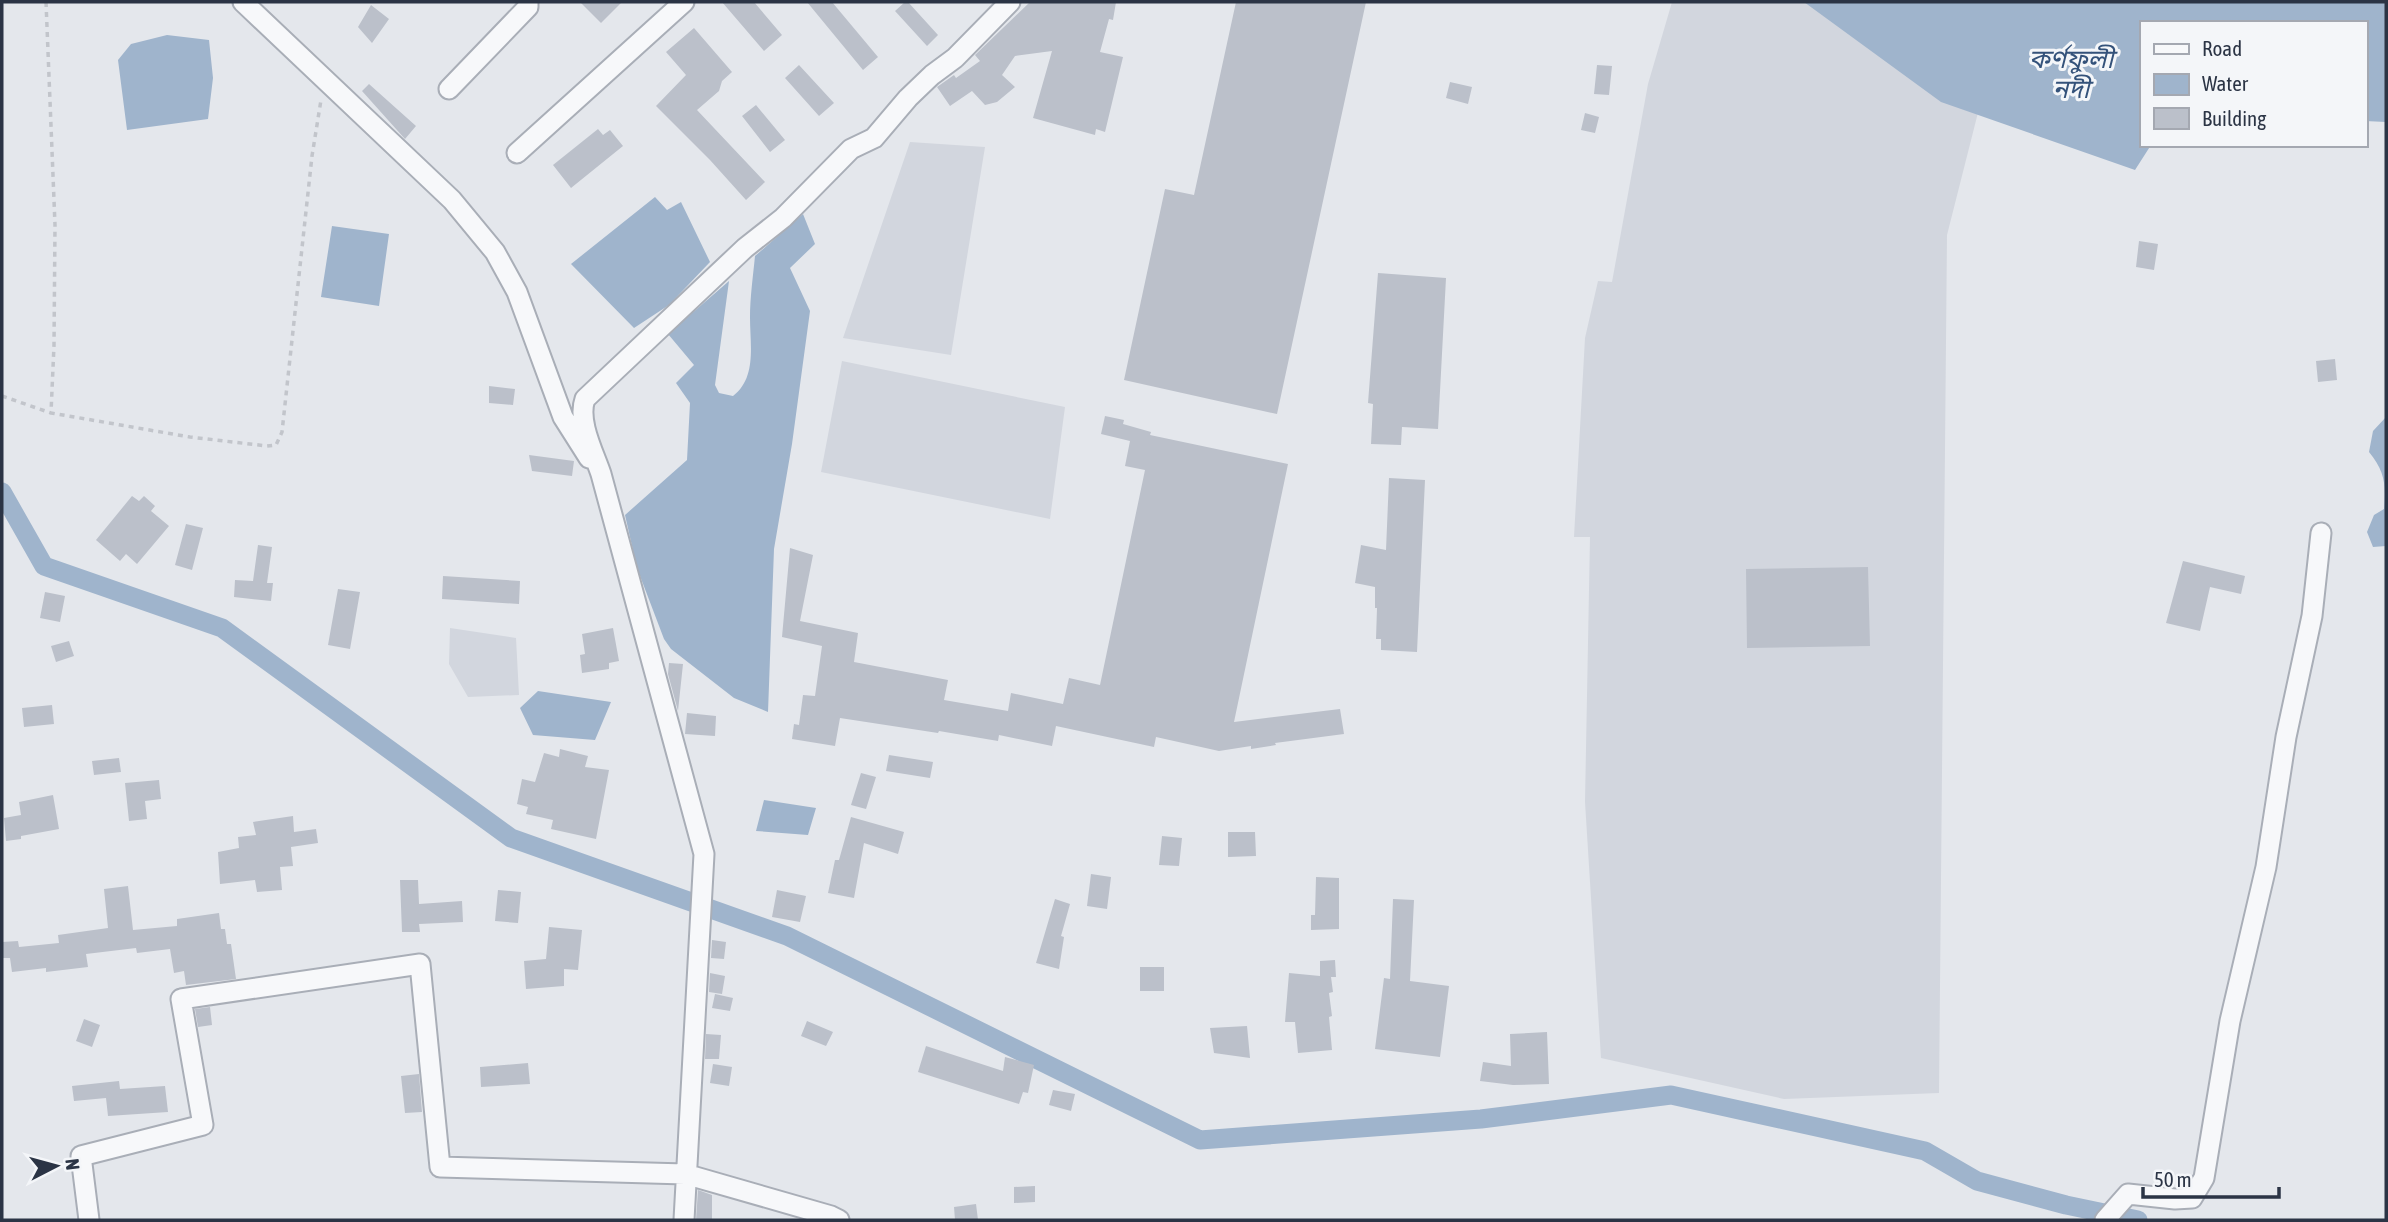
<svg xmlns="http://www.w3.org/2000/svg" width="2388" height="1222" font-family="'Asap Condensed','Noto Sans Bengali',sans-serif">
  <rect width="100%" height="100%" fill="#e4e7ec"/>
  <path fill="#d2d6de" d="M1672,2H2006L1947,235L1939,1093L1784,1099L1601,1058L1585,802L1590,537H1574L1585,338L1598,281L1612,282L1648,84Z
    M910,142L985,147L951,355L843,338Z
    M842,361L1065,407L1050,519L821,472Z
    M450,628L516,638L519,695L468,697L449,664Z"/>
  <path fill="#9fb4cc" d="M1804,2H2386V122L2365,121V23H2141V145H2151L2135,170L1941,102Z
    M167,35L209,40L213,78L208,119L127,130L118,60L131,44Z
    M655,197L667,210L681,202L710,262L669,305L634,328L571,264Z
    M803,214L815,244L790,268L810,311L792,444L774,549L768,712L734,698L671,649L664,639L637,568L625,515L687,460L690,403L676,383L694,365L668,334L729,281L715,385L719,393L733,396C757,378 750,344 750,318C750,297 753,277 755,256Z
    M332,226L389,234L379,306L321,297Z
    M2386,417V546L2373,547L2367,532L2374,515L2384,509C2386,484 2385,472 2369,452L2373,431Z
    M538,691L611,702L595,740L533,735L520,708Z
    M764,800L816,808L808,835L756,831Z"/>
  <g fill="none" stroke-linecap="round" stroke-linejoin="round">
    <path stroke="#9fb4cc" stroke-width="19" d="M2,492L44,566L222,628L511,838L787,936L1200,1140L1481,1119L1671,1095L1925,1151L1977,1181L2066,1205L2138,1220"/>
  </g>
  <path fill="#bbc0ca" d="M580,2H622L601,23Z
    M722,2H754L782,35L764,51Z
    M807,2H832L878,57L863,70Z
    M905,2H908L938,35L927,46L895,11Z
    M1030,2H1116L1113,20L1109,19L1100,52L1123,57L1105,132L1096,129L1095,135L1033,118L1052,51L1015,56L1002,75L1015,87L997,102L985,105L972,91L950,106L937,87L954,75L956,78L980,61L975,55Z
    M1236,2H1366L1277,414L1124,380L1165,189L1194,195Z
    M371,5L389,19L372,43L358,27Z
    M694,28L732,72L722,81L719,91L697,110L765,182L746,200L710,160L656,106L686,75L666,52Z
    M799,65L834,103L819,116L785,78Z
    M1597,65L1612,66L1609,95L1594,94Z
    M1450,82L1472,87L1468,104L1446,98Z
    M369,84L416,126L405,139L362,91Z
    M756,105L785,140L770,152L742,116Z
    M1585,113L1599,117L1595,133L1581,130Z
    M598,129L603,135L610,130L623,146L571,188L553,165Z
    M2139,241L2158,244L2154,270L2136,267Z
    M1378,273L1446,278L1438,429L1402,427L1401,445L1371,444L1373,404L1368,403Z
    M2335,359L2337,380L2318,382L2316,361Z
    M489,386L515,389L513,405L489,403Z
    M1105,416L1124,420L1123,424L1151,432L1150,435L1288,464L1234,722L1340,709L1344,734L1275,743L1276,745L1251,749V746L1219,751L1156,737L1154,747L1056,726L1052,746L999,735L998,741L939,731L938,733L840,718L835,746L792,739L794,724L799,725L803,695L815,696L822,646L782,637L790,548L813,555L800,621L858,633L854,662L948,680L944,700L1008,711L1011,693L1063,704L1069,678L1100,685L1145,470L1125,466L1130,441L1101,434Z
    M529,455L574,461L572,476L532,471Z
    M1389,478L1425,480L1417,652L1381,650V639H1376L1377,608H1375V587L1355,583L1361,545L1386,550Z
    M132,496L139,501L144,496L155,506L151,511L169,526L137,564L126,554L120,561L96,540Z
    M186,524L203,528L192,570L175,565Z
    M258,545L272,547L267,583H273L271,601L234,597L235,580L253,581Z
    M2183,561L2245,576L2241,594L2210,587L2200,631L2166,623Z
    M1868,567L1870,646L1747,648L1746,569Z
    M443,576L520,581L519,604L442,599Z
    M338,589L360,592L350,649L328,645Z
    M45,592L65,596L60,622L40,618Z
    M613,628L619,661L609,663V669L582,673L580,655L585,654L582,634Z
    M69,641L74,656L56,662L51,646Z
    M669,663L683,664L678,711L668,674Z
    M52,705L54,724L24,727L22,708Z
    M687,713L716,716L715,736L685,734Z
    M560,749L588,756L585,767L609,770L596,839L551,829L553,820L526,814L528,807L517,804L522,779L535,782L544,753L559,757Z
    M889,755L933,762L930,778L886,771Z
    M119,758L121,772L94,775L92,761Z
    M861,773L876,777L866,809L851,805Z
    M159,780L161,799L145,801L147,819L129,821L125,783Z
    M53,795L59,829L21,836V839L6,841L4,818L21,815L19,802Z
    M293,816L294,832L316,829L318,843L291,847L293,866L280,867L282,890L257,892L255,880L220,884L218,852L239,848L238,837L256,835L253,822Z
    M851,817L904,832L898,854L864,843L854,898L828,893L835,860H839Z
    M1228,832H1255L1256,856L1228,857Z
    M1162,836L1182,838L1179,866L1159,865Z
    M1091,874L1111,877L1107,909L1087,906Z
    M1316,877L1339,878V929L1311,930V915H1315Z
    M400,880H418L419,904L462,901L463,922L419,924L420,932H402Z
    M128,886L133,930L177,926V919L219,913L221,929H225L227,944H231L236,979L186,985L184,971L174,973L170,949L137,953L136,948L86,954L88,967L46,972V968L12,972L10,958H2V942L18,941L19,947L59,943L58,935L108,928L104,889Z
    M498,890L521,892L518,923L495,921Z
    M777,890L806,896L800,922L772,917Z
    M1055,899L1070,904L1061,936L1064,937L1059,969L1036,963Z
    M1393,899L1414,900L1410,981L1449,986L1440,1057L1375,1049L1384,978L1390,979Z
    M549,927L582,930L578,970L564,969V986L526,989L524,961L546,959Z
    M712,940L726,942L724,959L711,958Z
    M1335,960L1336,977H1331L1333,992L1329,993L1332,1016L1329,1017L1332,1050L1298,1053L1295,1022H1285L1289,973L1320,976V961Z
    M1140,967H1164V991H1140Z
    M710,973L725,976L722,994L709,992Z
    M715,994L733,998L730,1011L712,1008Z
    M210,1007L212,1025L198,1027L195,1009Z
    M84,1019L100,1025L92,1047L76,1041Z
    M807,1021L833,1032L826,1046L801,1036Z
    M1247,1026L1250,1058L1214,1053L1210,1028Z
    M1547,1032L1549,1084L1513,1085L1480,1081L1483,1062L1511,1066L1510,1034Z
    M706,1034L721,1035L719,1059H705Z
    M926,1046L1003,1071L1005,1057L1034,1065L1028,1093L1023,1092L1019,1104L918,1072Z
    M528,1063L530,1084L481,1087L480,1067Z
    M713,1064L732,1067L729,1086L710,1083Z
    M419,1074L422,1112L405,1113L401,1076Z
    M119,1081L120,1089L165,1086L168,1112L108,1116L106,1098L74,1101L72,1086Z
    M1053,1090L1075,1094L1071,1111L1049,1105Z
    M1035,1186V1202L1014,1203V1187Z
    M698,1190L712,1195V1220H696Z
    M976,1204L978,1220H955L954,1207Z"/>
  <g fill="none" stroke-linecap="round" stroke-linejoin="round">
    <g stroke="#a9aeb7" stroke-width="23">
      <path id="street" d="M243,2L452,200L495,252L517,292L563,417L589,458
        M449,89L528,7V2
        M517,153L684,2
        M89,1220L81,1156L203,1125L181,999L420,964L440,1167L685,1174L831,1216L839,1220
        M684,1220L704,854L601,474C594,453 577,421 585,399L745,248L783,218L851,149L874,138L908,98L932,75L955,58L1010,2
        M2105,1220L2128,1194L2175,1199L2192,1198L2204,1178L2230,1021L2266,867L2286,737L2312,616L2321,533"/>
    </g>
    <path stroke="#c2c5cb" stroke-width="3.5" stroke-dasharray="5 5" stroke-linecap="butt" d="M46,2L55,225L54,345L51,413L190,437L267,446L276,445L282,432L312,156L321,100
      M2,396L51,413"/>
    <use href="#street" stroke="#f7f8fa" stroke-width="19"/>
  </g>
  <g text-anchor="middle" stroke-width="6" stroke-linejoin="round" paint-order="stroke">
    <g font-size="26" font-style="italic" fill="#34527a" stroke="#f4f6f9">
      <text x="2071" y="68">কর্ণফুলী<tspan x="2071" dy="30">নদী</tspan></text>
    </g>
  </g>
  <rect width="2388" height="1222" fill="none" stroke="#2b3445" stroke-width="7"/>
  <rect x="2140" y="21" width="228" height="126" fill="#f4f6f9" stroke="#a4a8b1" stroke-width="2"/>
  <rect x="2154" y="44" width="35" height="10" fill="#f7f8fa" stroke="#a4a8b1" stroke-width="2"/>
  <text x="2202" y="56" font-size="21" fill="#2b3445">Road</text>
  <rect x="2154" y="74" width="35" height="21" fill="#9fb4cc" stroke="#a4a8b1" stroke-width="2"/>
  <text x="2202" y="91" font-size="21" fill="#2b3445">Water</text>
  <rect x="2154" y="108" width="35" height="21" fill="#bbc0ca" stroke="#a4a8b1" stroke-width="2"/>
  <text x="2202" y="126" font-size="21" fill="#2b3445">Building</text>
  <g transform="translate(56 1166) rotate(84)" stroke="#f4f6f9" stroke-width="5" paint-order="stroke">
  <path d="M0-5L12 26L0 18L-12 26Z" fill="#2b3445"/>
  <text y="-10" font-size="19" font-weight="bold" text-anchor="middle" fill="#2b3445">N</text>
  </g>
  <path d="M2143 1187v10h136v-10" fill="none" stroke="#2b3445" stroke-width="3.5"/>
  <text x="2154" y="1187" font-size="21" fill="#2b3445" stroke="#f4f6f9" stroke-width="5" paint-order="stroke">50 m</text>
</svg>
